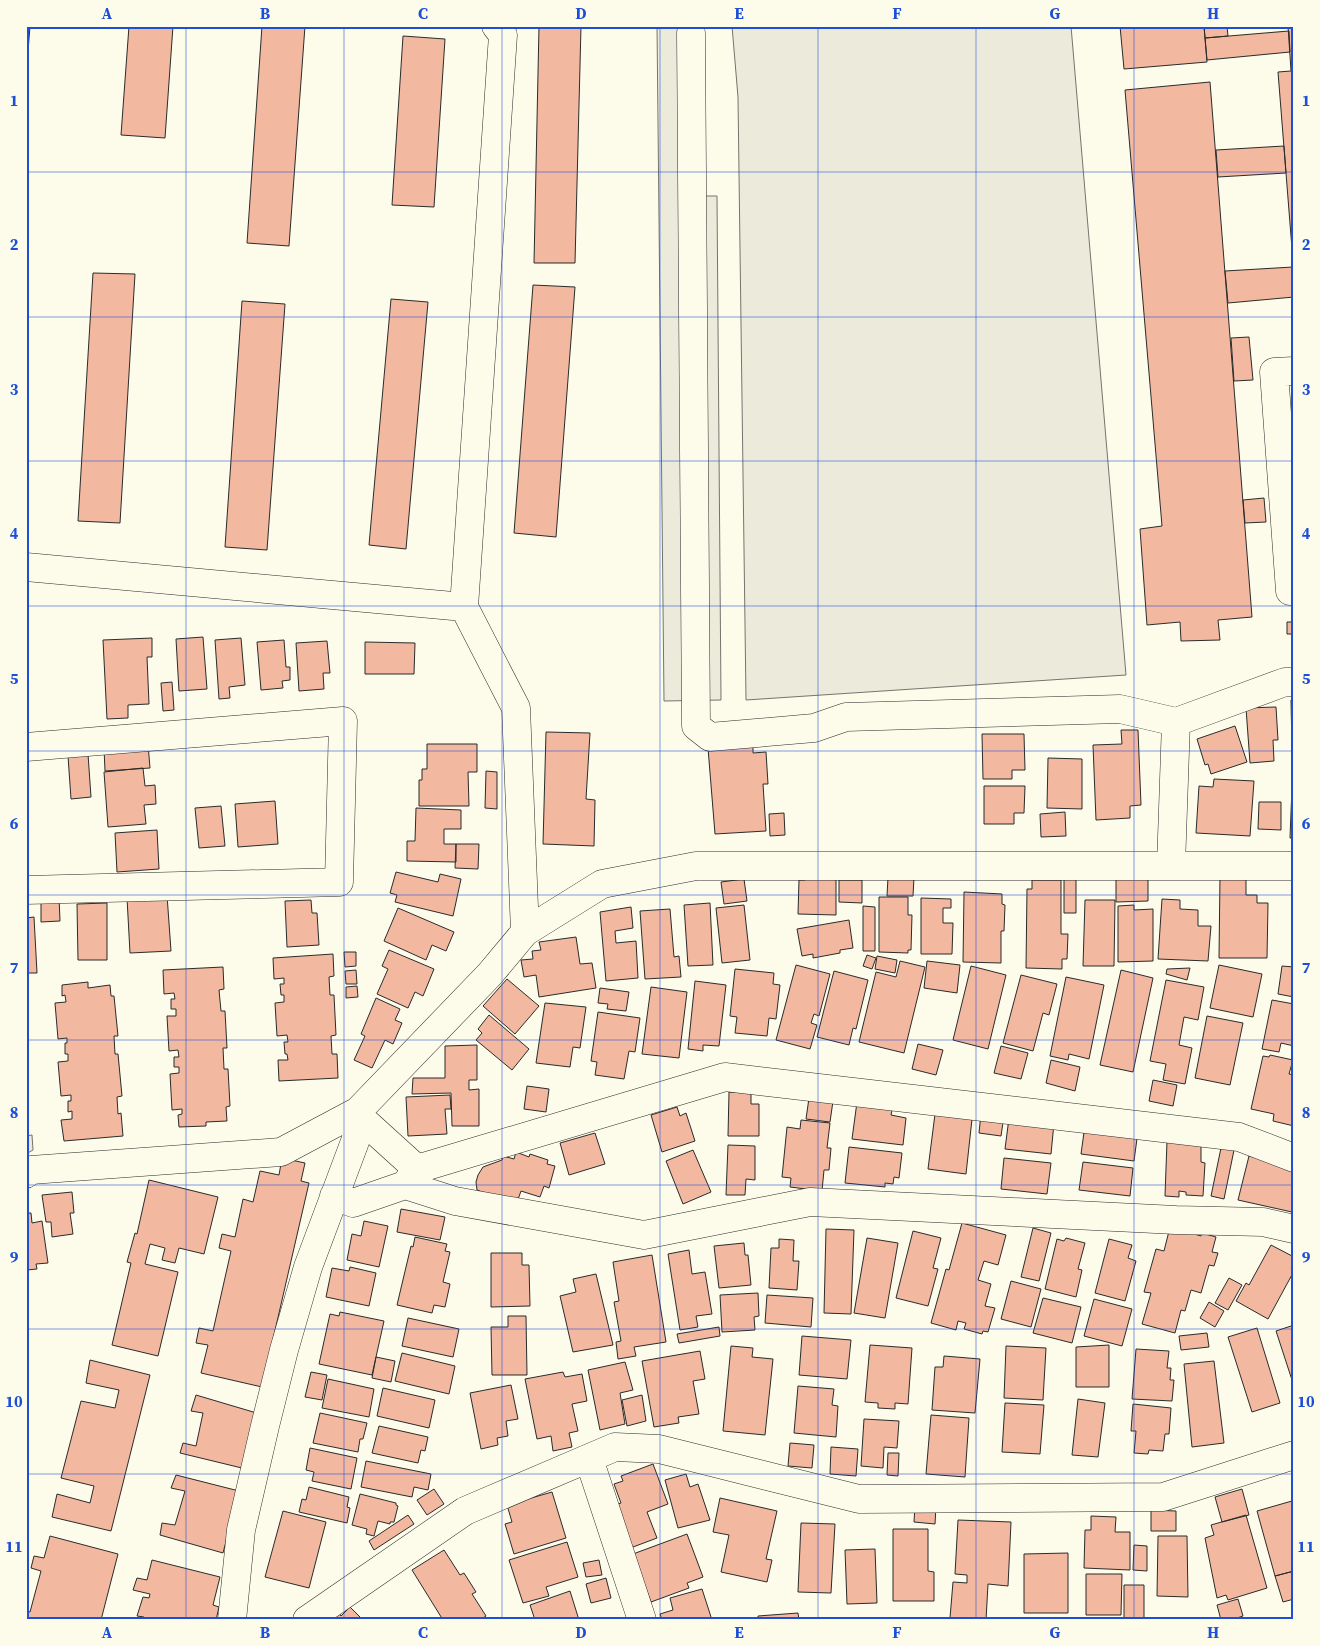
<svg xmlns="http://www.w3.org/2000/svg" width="1320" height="1646" font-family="'Source Serif 4',serif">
  <rect width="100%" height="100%" fill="#fdfbea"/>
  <path fill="#ecebdb" stroke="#74746e" d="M732,26H1071L1126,675L746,700L738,97Z
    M32,1135L33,1150L26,1154V1136Z"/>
  <path fill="#eceadb" stroke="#74746e" d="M657,26H701L702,196H717L721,700L664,701Z"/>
  <path fill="#f2b8a0" stroke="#2b2b2b" d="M26,26H30L26,77Z
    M129,26H173L165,138L121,135Z
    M262,26H305L289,246L247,243Z
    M539,26H581L575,263H534Z
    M1120,26H1204L1207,62L1124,69Z
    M1204,26H1227L1228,36L1205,38Z
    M1288,26H1294V71H1291Z
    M1289,31L1290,52L1207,60L1205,38Z
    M403,36L445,39L434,207L392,205Z
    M1291,71H1294V274L1278,72Z
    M1210,82L1252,617L1218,620L1220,640L1181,641L1180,622L1147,625L1140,529L1162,526L1125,90Z
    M1284,146L1286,173L1218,177L1216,150Z
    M1293,267L1294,297L1228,303L1225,271Z
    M93,273L135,274L120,523L78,521Z
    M533,285L575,287L556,537L514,533Z
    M391,299L428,302L406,549L369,545Z
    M242,301L285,304L267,550L225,547Z
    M1249,337L1253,380L1234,381L1231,338Z
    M1264,498L1266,522L1245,523L1243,500Z
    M1287,622H1294V634H1287Z
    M203,637L207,689L179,691L176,639Z
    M152,638V657H147L149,704L128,705V718L107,719L103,640Z
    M241,638L245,685L229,687L230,698L219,699L215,640Z
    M284,640L286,667H290V680L282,681L283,688L261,690L257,642Z
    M327,641L330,673H323L324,689L299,691L296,643Z
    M365,642L415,643L414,674H365Z
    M172,682L174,710L163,711L161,683Z
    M1291,700H1294V750H1292Z
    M1276,707L1278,740H1273L1274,761L1250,763L1246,708Z
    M1235,726L1247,762L1211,774L1208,764L1205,765L1197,739Z
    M1121,730H1138L1141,805L1130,806V818L1096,820L1093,745L1122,744Z
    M546,732L590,733L586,799L595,800L594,846L543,844Z
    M982,734H1024L1025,770H1012V779H983Z
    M148,744L150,768L105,771L104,748Z
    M427,744H477V772H468L469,806H419V780H422V769H427Z
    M753,745V753L766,752L768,784H763L766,831L715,834L708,748Z
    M88,754L91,797L71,799L68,756Z
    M1048,758L1082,759V809L1047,808Z
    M1293,761H1294V838H1290Z
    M143,768L145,786L155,785L156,804L144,805L146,824L108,827L104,772Z
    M486,771L497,772V809L485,808Z
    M1214,779L1254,781L1250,836L1196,833L1199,786L1213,787Z
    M984,786H1025L1024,813H1014V824H984Z
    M275,801L278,844L238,847L235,804Z
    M1259,802H1281V830L1258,829Z
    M221,806L225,846L199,848L195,808Z
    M416,808L461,810V829H444V844H456V862L407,861V841H415Z
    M1065,812L1066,836L1041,837L1040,814Z
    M784,813L785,835L770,836L769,814Z
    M157,830L159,869L117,872L115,833Z
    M456,844H479L478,869L455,868Z
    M396,872L438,882L440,874L461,879L453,916L395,902L397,895L390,893Z
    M805,875L836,876V915L798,914L799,880H805Z
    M1220,875H1246V895H1257V903H1268L1267,958H1219Z
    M1064,876H1076V913H1064Z
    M888,877H914L913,896H887Z
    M1148,878V901L1116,902V879Z
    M744,879L747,901L724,904L721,882Z
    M839,880H862V903L839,902Z
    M1032,880H1061V934H1068L1067,959H1062V969L1026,968L1027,889H1032Z
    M964,892L1002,894V904L1005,905L1004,931H1001V963L963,962Z
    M167,895L171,951L130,953L127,898Z
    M59,897L60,921L41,922V898Z
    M879,897H908V915H912L911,950H908V953L879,952Z
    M921,898L951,899V908H943V923H953L952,954H921Z
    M1162,899L1180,900V909L1198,910V926H1211L1208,961L1158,959Z
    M311,900L312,913H317L319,945L287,947L285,901Z
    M1085,900H1115L1114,966H1083Z
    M107,903V960H78L77,904Z
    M710,903L713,965L688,966L684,905Z
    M744,905L750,960L722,963L716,908Z
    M1134,905V910L1153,909V961L1118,962V906Z
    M863,906L875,907V951H863Z
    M631,907L633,928L615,931L616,943L636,941L638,978L606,981L600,912Z
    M398,908L454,932L446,951L432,945L426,960L384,941Z
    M670,909L674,957L679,956L681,977L645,979L640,911Z
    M34,917L37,973H26V918Z
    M849,920L853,948L840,950V953L813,958V954L802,956L797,929Z
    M576,937L580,964L592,963L596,988L539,997L536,975L524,977L521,960L533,959L532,951L541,950L539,942Z
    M389,950L434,969L423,996L415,992L408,1008L377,994L388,969L382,966Z
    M344,952H356V966L345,967Z
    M333,954L334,976L329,977L330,995H334L336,1035L331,1036L332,1054H337L338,1078L279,1081L278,1060H288L287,1054H285L284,1042H288L287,1035L277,1036L275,1003L284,1002V995H281L280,984H284V978L274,979L273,958Z
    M867,955L876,958L872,969L863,966Z
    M877,956L897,960L895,973L875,969Z
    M900,961L925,967L904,1053L859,1042L876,972L896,977Z
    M927,961L960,965L957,993L924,988Z
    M796,965L830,974L819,1016L814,1014L811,1023L817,1025L810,1049L776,1040Z
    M1219,965L1262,974L1253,1017L1210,1008Z
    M971,966L1006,975L988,1049L953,1040Z
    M1282,966L1294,967V997L1278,994Z
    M223,967L224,989L219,990L221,1011H225L227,1048H223L224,1069H228L230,1106L226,1107L227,1121L206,1122V1126L179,1127L178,1115L182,1114V1109L172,1110L170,1074L179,1073V1067H174V1057H179L178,1050L169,1051L167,1016H176V1009H171V999H175L174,993L164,994L163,970Z
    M1190,968L1187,980L1166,974L1167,969Z
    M735,969L774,973L773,984L780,985L776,1019L769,1018L767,1036L735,1033L737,1017L730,1016Z
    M356,970L357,984H346L345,971Z
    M1121,970L1153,978L1133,1072L1100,1065Z
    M834,971L868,980L856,1029L853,1028L849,1045L817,1037Z
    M1021,975L1057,984L1049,1015L1043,1013L1033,1051L1003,1043Z
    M1066,977L1104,985L1089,1059L1069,1054L1068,1060L1050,1056Z
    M507,979L539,1006L515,1034L483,1006Z
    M1166,980L1204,987L1198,1020L1184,1017L1179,1045L1192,1048L1185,1084L1163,1080L1166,1064L1150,1061Z
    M695,981L726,985L719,1046L703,1045V1051L688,1049Z
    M88,982V988L110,985L111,996H114L118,1036H114L115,1054H118L122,1096L117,1097L118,1114L121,1113L123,1136L64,1141L61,1120L72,1119V1111L68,1112V1101H71V1095L61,1096L58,1062L68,1061V1054H65V1043H67V1038L58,1039L55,1003L66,1002L65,995L62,996V985Z
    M357,986L358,997L346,998V987Z
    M651,987L687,992L679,1058L642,1054Z
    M600,988L629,992L626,1011L607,1009L608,1004L598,1003Z
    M376,998L400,1009L395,1020L402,1023L393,1044L385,1040L372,1068L354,1060L365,1036L361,1034Z
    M1272,1000L1294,1004L1292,1016H1294V1046L1281,1043L1279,1052L1262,1049Z
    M545,1003L586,1007L580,1048L573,1047L570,1067L536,1063Z
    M598,1012L640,1018L635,1052L629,1051L624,1079L595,1075L597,1062L591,1061Z
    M489,1015L529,1049L512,1070L476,1040L482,1033L478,1029Z
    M1207,1016L1243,1023L1230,1085L1195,1078Z
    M918,1044L943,1050L936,1075L912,1069Z
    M477,1045V1080H469V1090L479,1089V1126H452L451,1093L412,1094L413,1078H445V1046Z
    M1001,1046L1028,1053L1021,1079L994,1073Z
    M1270,1055L1293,1060L1289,1074L1294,1075V1126L1273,1121L1274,1114L1251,1109L1263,1056L1269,1057Z
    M1051,1060L1080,1067L1075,1091L1046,1083Z
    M1153,1080L1177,1085L1173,1106L1149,1101Z
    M527,1086L549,1089L546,1112L524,1109Z
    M729,1092L751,1093V1104H759V1136H728Z
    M450,1095L451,1109H445L447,1134L408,1136L406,1097Z
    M809,1098L833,1101L830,1122L806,1119Z
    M857,1102L893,1106L891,1115L906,1118L903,1145L852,1139Z
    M677,1107L680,1116L686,1113L695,1141L662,1152L651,1115Z
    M981,1113L1004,1116L1001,1136L979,1133Z
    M935,1114L972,1119L966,1174L928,1169Z
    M1009,1118L1054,1123L1051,1154L1005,1149Z
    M801,1120L830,1123L827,1148H831L829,1170H824L822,1191L790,1187L791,1178L782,1177L787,1127L800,1129Z
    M1085,1125L1138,1131L1134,1161L1081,1154Z
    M595,1133L605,1164L569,1175L560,1143Z
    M1167,1141L1201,1142V1162L1205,1163L1203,1196L1186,1195V1192L1179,1191V1197L1165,1196Z
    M728,1145L755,1146V1180L746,1179L745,1195H726Z
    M849,1147L902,1153L899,1178L894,1177L893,1184L885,1183V1187L845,1183Z
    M1221,1148L1234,1150L1224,1199L1211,1196Z
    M693,1150L711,1192L683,1204L666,1161Z
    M516,1152L529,1157L530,1154L548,1160L547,1164L555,1166L549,1188L544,1186L540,1197L521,1191L516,1205L477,1190L476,1182L478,1175L483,1167L502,1160L503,1156L514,1159Z
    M1249,1156L1294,1166V1204L1292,1212L1238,1200Z
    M282,1158L305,1163L301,1181L309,1183L262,1387L201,1373L208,1345L196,1343L199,1328L213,1331L231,1251L219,1248L222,1234L235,1237L243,1199L253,1202L260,1171L279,1175Z
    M1004,1158L1051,1163L1047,1194L1001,1189Z
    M1083,1162L1133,1168L1130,1196L1079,1190Z
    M149,1180L218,1197L204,1254L179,1248L175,1263L162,1260L165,1248L150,1244L145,1264L178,1272L158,1356L112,1345L131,1263L127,1262L135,1233L137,1234Z
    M72,1192L74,1213H70L73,1234L52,1237L51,1222H46L42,1195Z
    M401,1209L445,1217L440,1240L397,1232Z
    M26,1213H31L32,1223L42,1221L48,1263L36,1264L37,1269L27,1270Z
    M364,1221L388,1226L379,1267L347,1260L352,1234L361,1236Z
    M962,1223L1006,1235L998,1265L984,1261L978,1280L991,1284L985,1306L995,1308L988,1332L983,1331L982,1334L964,1329L966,1323L958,1321L956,1330L931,1323L946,1269L949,1270Z
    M1170,1227L1201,1236L1202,1233L1216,1237L1212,1252L1218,1253L1214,1266L1209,1265L1201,1293L1191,1290L1185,1311L1181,1310L1175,1333L1142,1324L1151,1293L1144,1292L1156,1249L1164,1251Z
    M1033,1228L1051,1233L1039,1281L1021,1277Z
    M826,1229L854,1230L851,1314L824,1313Z
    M913,1231L941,1238L933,1268L938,1269L928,1306L896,1298Z
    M415,1237L447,1244L445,1251L450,1252L443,1282L450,1284L445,1307L434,1305L432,1313L397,1305L411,1246L413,1247Z
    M867,1238L898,1243L885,1318L854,1313Z
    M1066,1238L1085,1243L1078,1269L1082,1270L1076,1297L1045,1289L1057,1239L1064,1241Z
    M779,1239L794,1240L793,1261H799L797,1290L769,1288L771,1248H779Z
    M1109,1239L1132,1245L1128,1258L1136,1261L1125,1301L1095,1293Z
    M744,1243L745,1255H748L751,1285L719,1288L714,1246Z
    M1271,1245L1294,1257V1264L1291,1268L1294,1271L1268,1319L1236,1301L1246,1283L1249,1285Z
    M689,1250L692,1274L705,1272L712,1314L696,1316L698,1327L680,1330L668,1254Z
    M491,1253H522V1265H529L530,1306L491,1307Z
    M652,1255L666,1342L634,1347L636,1356L618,1359L616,1342L621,1341L614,1302L619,1301L613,1262Z
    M350,1267L376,1273L369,1306L326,1297L332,1268L349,1271Z
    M596,1274L613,1345L573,1352L560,1296L576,1292L573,1279Z
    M1229,1278L1242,1285L1228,1310L1215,1303Z
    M1011,1281L1041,1289L1031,1327L1001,1319Z
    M758,1293L759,1316L754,1317L755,1330L722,1332L720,1295Z
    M767,1295L813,1298L811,1327L765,1323Z
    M1043,1298L1081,1307L1072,1343L1033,1333Z
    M1094,1299L1132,1309L1122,1346L1084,1336Z
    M1209,1302L1224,1311L1215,1327L1200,1318Z
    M340,1312L384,1321L372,1375L319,1364L330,1314L339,1316Z
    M508,1316H526L527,1375H492L491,1327H508Z
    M408,1318L459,1329L453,1357L402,1346Z
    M1294,1325V1380H1292L1276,1331Z
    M719,1327L720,1336L679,1343L677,1334Z
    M1257,1328L1280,1403L1252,1412L1228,1337Z
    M1207,1333L1209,1347L1181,1350L1179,1336Z
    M802,1336L851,1340L847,1379L799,1375Z
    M870,1345L912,1348L908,1404L895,1403V1409L878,1408V1403L865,1402Z
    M1109,1345V1387H1076V1347Z
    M731,1346L753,1348L752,1357L773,1359L765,1435L723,1431Z
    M1006,1346L1046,1348L1043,1400L1004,1398Z
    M1136,1349L1169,1351L1167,1368H1171L1170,1380H1174L1172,1401L1132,1399Z
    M700,1351L705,1379L693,1381L699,1414L678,1417L679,1423L654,1427L642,1361Z
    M402,1353L455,1366L449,1394L395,1381Z
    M944,1356L980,1359L975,1413L932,1410L935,1367H943Z
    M376,1357L395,1361L391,1382L372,1378Z
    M90,1360L150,1375L111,1531L52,1517L57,1494L90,1503L94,1486L61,1478L81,1401L115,1408L119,1390L86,1383Z
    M1214,1361L1224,1443L1192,1447L1184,1364Z
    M625,1362L633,1390L620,1393L625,1424L600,1430L588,1370Z
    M311,1372L327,1375L322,1400L305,1397Z
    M563,1372L565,1377L582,1374L587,1401L572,1404L578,1431L569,1433L572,1447L553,1451L551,1436L537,1439L525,1379Z
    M328,1379L374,1389L369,1417L322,1408Z
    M511,1385L518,1419L506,1421L508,1436L497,1438L498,1445L481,1449L470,1393Z
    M798,1386L834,1389L832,1405L838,1406L836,1437L794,1433Z
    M383,1388L435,1400L429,1428L377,1416Z
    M196,1395L260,1414L246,1469L180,1453L183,1443L196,1446L203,1413L191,1411Z
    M642,1395L646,1421L627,1426L622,1400Z
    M1078,1399L1105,1403L1098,1457L1072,1455Z
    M1005,1403L1044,1405L1040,1454L1002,1452Z
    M1133,1404L1171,1408L1169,1434H1165L1163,1451L1149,1450L1148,1454L1134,1453L1136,1431H1131Z
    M320,1413L367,1423L363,1439H360L358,1452L313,1443Z
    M931,1415L969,1418L965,1477L926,1474Z
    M864,1419L899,1421L897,1448L884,1447L883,1468L861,1466Z
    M379,1426L428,1437L425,1451L421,1450L418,1463L372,1453Z
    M790,1443L814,1445L812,1468L788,1466Z
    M831,1447L858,1449L856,1476L830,1474Z
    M310,1448L357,1458L351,1489L312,1481L314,1472L306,1470Z
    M888,1453H899L898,1476L887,1475Z
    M366,1461L431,1474L428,1490L414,1487L412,1497L361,1487Z
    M653,1464L668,1504L647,1512L657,1538L625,1550L610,1507L621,1503L614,1484L623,1481L621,1476Z
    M686,1474L690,1487L698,1484L710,1520L678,1528L665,1480Z
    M176,1475L239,1491L223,1553L160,1535L162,1523L175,1525L185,1491L171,1488Z
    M309,1487L349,1497L347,1507L350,1508L347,1523L299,1512L302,1499L306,1500Z
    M434,1489L444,1504L427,1515L417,1500Z
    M1242,1489L1249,1515L1222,1522L1215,1497Z
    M552,1492L566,1538L514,1554L505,1524L512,1522L507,1505Z
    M360,1494L396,1503V1505L398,1506L394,1522H390V1524L378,1521L374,1536L366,1534L367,1529L352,1525Z
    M720,1498L777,1511L766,1559L772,1560L767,1582L721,1572L729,1535L713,1532Z
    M1292,1501L1294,1506V1571L1275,1576L1257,1511Z
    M915,1505L936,1506L935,1524L914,1522Z
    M1151,1510L1176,1511V1531H1151Z
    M283,1511L326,1522L309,1588L265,1577Z
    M408,1515L414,1524L374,1550L369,1541Z
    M1246,1515L1267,1588L1228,1600L1226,1595L1217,1598L1205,1538L1214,1535L1211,1525Z
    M1091,1516L1116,1517L1115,1532H1130V1570L1084,1568L1085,1530H1091Z
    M958,1520L1011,1522L1008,1586L988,1584L986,1620L950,1618L953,1582L967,1583V1575L955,1574Z
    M801,1523L835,1524L831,1593L798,1592Z
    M893,1529H928V1571L934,1572V1601H893Z
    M687,1534L703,1577L687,1583L689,1588L651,1602L633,1554Z
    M50,1536L118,1554L101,1620H26V1611L30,1612L41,1571L31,1568L34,1556L44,1558Z
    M1158,1536H1187L1188,1597L1157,1596Z
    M567,1542L578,1577L546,1587L549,1596L523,1603L509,1560Z
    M1134,1545L1147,1546V1571L1133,1570Z
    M875,1549L877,1603L847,1604L845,1550Z
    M444,1550L460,1575L464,1573L476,1592L472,1594L486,1616L480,1620H443L412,1570Z
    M1068,1553V1613H1024V1554Z
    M152,1560L220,1577L213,1605L219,1607L216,1620H144V1617L137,1616L143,1597L149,1598L150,1594L133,1590L137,1578L147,1580Z
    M599,1560L602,1575L586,1577L583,1563Z
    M1294,1571V1599L1283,1602L1275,1576Z
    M1086,1574H1122L1121,1615H1086Z
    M606,1578L611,1598L591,1603L586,1584Z
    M1124,1585H1144V1619H1124Z
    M702,1589L712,1620H662L660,1614L673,1610L670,1598Z
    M570,1591L579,1620H535L530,1605Z
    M1238,1599L1243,1616L1231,1620H1221L1217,1605Z
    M350,1607L363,1620H330L338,1612L341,1616Z
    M798,1613L799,1620H758V1616Z"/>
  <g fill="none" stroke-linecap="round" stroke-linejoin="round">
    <g stroke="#2b2b2b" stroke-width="29">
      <path id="minor" d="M496,26L503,35L464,607L516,708L525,932
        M691,33L696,726L710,737L814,728L846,717L1120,709L1176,722
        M1294,371L1274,372L1290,591H1294
        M26,567L464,607
        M26,747L343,721L339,882L26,890
        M1171,866L1176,722L1285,682H1294
        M417,1169L725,1077L1239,1137L1294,1158
        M26,1174L31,1170L281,1152L358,1111L490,974L525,932L602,884L696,866H1294
        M405,1185L455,1201L644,1235L810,1202L1176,1220L1263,1222L1294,1229
        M589,1459L642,1620
        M232,1620L241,1530L265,1426L284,1350L308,1267L363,1120L417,1169L405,1185L353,1203L334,1196
        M307,1620L465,1511L615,1447L659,1449L859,1499L1163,1497L1294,1455"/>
    </g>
    <use href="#minor" stroke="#fdfbea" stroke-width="28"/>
  </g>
  <path fill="none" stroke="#1d4ed8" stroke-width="1" stroke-opacity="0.55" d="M186,26V1620M344,26V1620M502,26V1620M660,26V1620M818,26V1620M976,26V1620M1134,26V1620M26,172H1294M26,317H1294M26,461H1294M26,606H1294M26,751H1294M26,895H1294M26,1040H1294M26,1185H1294M26,1329H1294M26,1474H1294"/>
  <rect width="1320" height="1646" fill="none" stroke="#fdfbea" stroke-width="55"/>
  <rect x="28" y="28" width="1264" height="1590" fill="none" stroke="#1d4ed8" stroke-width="2"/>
  <g font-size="16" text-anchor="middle" font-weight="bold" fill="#1d4ed8">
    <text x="107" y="19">A</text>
    <text x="265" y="19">B</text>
    <text x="423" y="19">C</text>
    <text x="581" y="19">D</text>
    <text x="739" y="19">E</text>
    <text x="897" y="19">F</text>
    <text x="1055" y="19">G</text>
    <text x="1213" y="19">H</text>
    <text x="14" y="106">1</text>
    <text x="1306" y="106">1</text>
    <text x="14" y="250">2</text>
    <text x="1306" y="250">2</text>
    <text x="14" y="395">3</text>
    <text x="1306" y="395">3</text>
    <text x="14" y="539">4</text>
    <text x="1306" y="539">4</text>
    <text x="14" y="684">5</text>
    <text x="1306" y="684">5</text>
    <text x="14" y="829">6</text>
    <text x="1306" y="829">6</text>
    <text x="14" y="973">7</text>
    <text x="1306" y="973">7</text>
    <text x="14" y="1118">8</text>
    <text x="1306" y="1118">8</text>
    <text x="14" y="1263">9</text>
    <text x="1306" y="1263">9</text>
    <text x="14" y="1407">10</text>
    <text x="1306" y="1407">10</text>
    <text x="14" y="1552">11</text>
    <text x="1306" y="1552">11</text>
    <text x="107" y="1638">A</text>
    <text x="265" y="1638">B</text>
    <text x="423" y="1638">C</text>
    <text x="581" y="1638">D</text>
    <text x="739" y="1638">E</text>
    <text x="897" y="1638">F</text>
    <text x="1055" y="1638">G</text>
    <text x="1213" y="1638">H</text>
  </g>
</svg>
